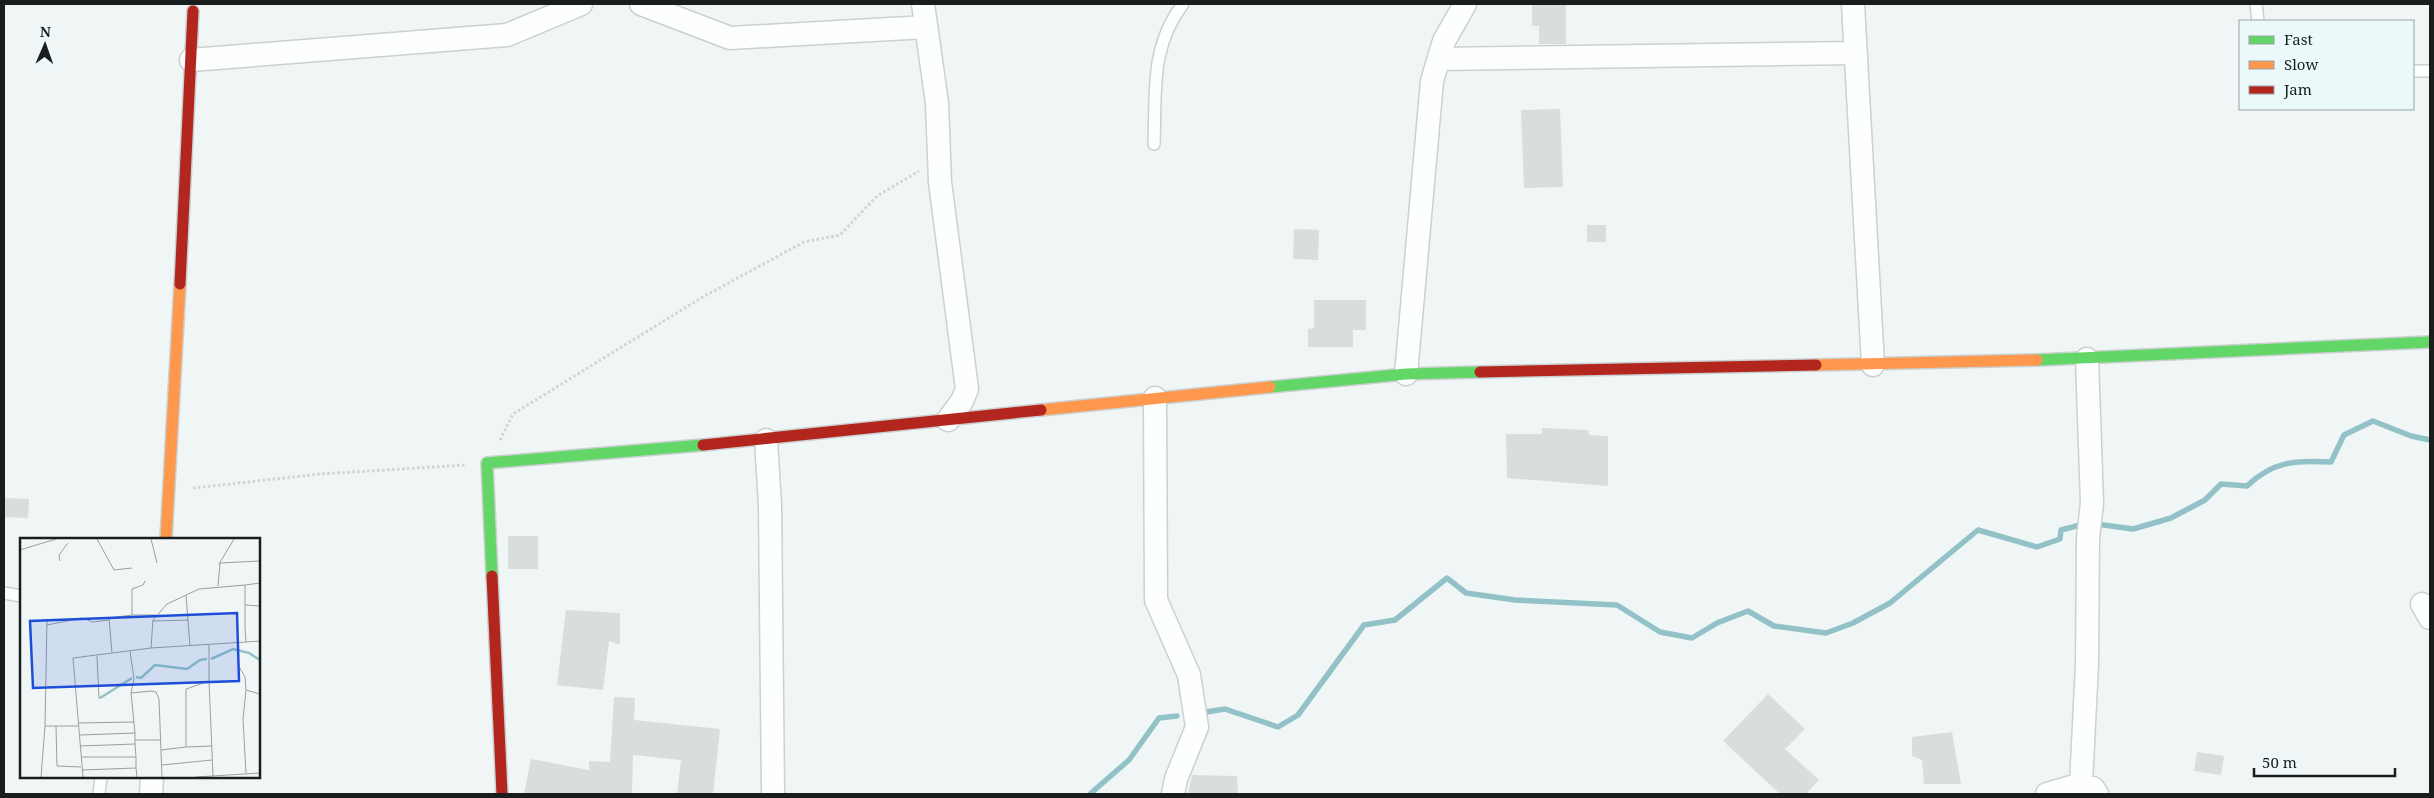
<svg xmlns="http://www.w3.org/2000/svg" width="2434" height="798" font-family="'Noto Serif',serif">
  <rect width="100%" height="100%" fill="#f0f6f6"/>
  <g fill="none" stroke-linecap="round" stroke-linejoin="round">
    <path stroke="#92c2c7" stroke-width="5.5" d="M2096,524L2133,529L2171,518L2205,500L2221,484L2247,486C2273,461 2296,460 2331,462L2344,435L2373,421L2411,436L2430,440
      M1206,712L1225,709L1278,727L1298,715L1364,625L1395,620L1447,578L1466,593L1515,600L1617,605L1660,632L1692,638L1717,623L1748,611L1774,626L1826,633L1853,623L1890,603L1978,530L2037,547L2060,539L2061,530L2084,524
      M1090,794L1129,760L1159,718L1177,716"/>
  </g>
  <path fill="#d8ddde" d="M1532,4H1566V44H1539V26H1532Z
    M1560,109L1563,187L1524,188L1521,110Z
    M1587,225H1606V242H1587Z
    M1294,229L1319,230L1318,260L1293,259Z
    M1314,300H1366V330H1353V347H1308V329L1314,328Z
    M1542,428L1588,430L1589,435L1608,436V486L1507,478L1506,434H1542Z
    M4,498L29,499L28,518L4,517Z
    M508,536H538V569H508Z
    M566,610L620,613V645L609,641L603,690L557,685Z
    M1768,694L1805,729L1785,749L1819,780L1806,794H1780L1723,741Z
    M614,697L635,698L634,720L720,729L713,794H677L681,760L633,755L632,794H524L531,759L589,770V761L610,762Z
    M1952,732L1961,784H1924L1922,760L1912,756V737Z
    M2197,752L2224,756L2221,775L2194,771Z
    M1192,775L1237,776L1238,794H1188Z"/>
  <g fill="none" stroke-linecap="round" stroke-linejoin="round">
    <g stroke="#cbd0d0" stroke-width="14">
      <path id="lane" d="M2256,4L2258,21
        M2413,71H2430
        M1154,144C1156,92 1150,47 1183,4
        M4,593L21,596
        M99,794L101,777"/>
    </g>
    <g stroke="#cbd0d0" stroke-width="25">
      <path id="street" d="M641,4L730,38L926,27
        M923,4L937,103L940,182L967,389L962,401L948,420
        M1853,4L1873,365
        M1439,59L1856,53
        M191,60L507,35L581,4
        M1406,374L1432,81L1444,41L1465,4
        M1155,398L1156,600L1189,675L1197,727L1176,779L1173,794
        M766,440L770,505L773,794
        M2422,604L2430,618
        M2081,784L2087,664L2088,538L2092,503L2087,359
        M151,794L152,777
        M2047,794L2081,784L2093,788L2097,794"/>
    </g>
    <g stroke="#cbd0d0" stroke-width="14">
      <path id="fast" d="M2037,360L2430,342
        M1270,387L1406,374L1480,372
        M492,576L487,463L703,445"/>
    </g>
    <g stroke="#cbd0d0" stroke-width="14">
      <path id="slow" d="M1816,365L2037,360
        M1041,410L1270,387
        M166,539L180,284"/>
    </g>
    <g stroke="#cbd0d0" stroke-width="14">
      <path id="jam" d="M180,284L193,11
        M1480,372L1816,365
        M703,445L1041,410
        M492,576L502,794"/>
    </g>
    <path stroke="#d1d4d4" stroke-width="3" stroke-dasharray="2.5 2.5" stroke-linecap="butt" d="M500,440L513,414L701,298L804,242L840,235L877,196L919,171
      M193,488L320,474L465,465"/>
    <use href="#lane" stroke="#fdfefe" stroke-width="11"/>
    <use href="#street" stroke="#fdfefe" stroke-width="22"/>
    <use href="#fast" stroke="#63d668" stroke-width="11"/>
    <use href="#slow" stroke="#ff974d" stroke-width="11"/>
    <use href="#jam" stroke="#b3261e" stroke-width="11"/>
  </g>
  <g transform="translate(20 538)">
    <rect width="240" height="240" fill="#f0f6f6"/>
    <path fill="none" stroke="#92c2c7" stroke-width="2.5" d="M191,121L213,111L229,115L240,122M116,139L121,140L135,127L167,131L180,122L187,121M80,160L112,140"/>
    <path fill="none" stroke="#9a9fa0" stroke-width="1" d="M77,1L94,32L112,30M131,1L137,25M0,12L36,1M40,23L39,17L48,5M199,26L214,1M125,43L123,47L112,51V77H136M240,45L225,47V90L226,104L240,103M198,48L200,25L240,23M166,57L170,108M225,67L240,68M133,83L168,82M27,87L62,80L73,84L89,82M189,107V143M131,110L133,82L147,66L179,51L225,47M110,113L114,141L111,155L115,195M92,115L89,80L112,77M77,118L79,161M218,127L225,139L226,152M111,155L131,153L136,154L139,161L142,239M58,185L114,184M25,188L27,83M36,188L37,228L61,229M60,197L115,195V206M115,202H140M60,208L115,206L116,219M192,208L166,209V151L189,143L193,238M141,212L166,209M61,219H116V230M142,227L192,222M62,232L116,230L117,239M226,235L223,181L226,152L240,156M21,239L25,188H58M63,239L53,120L131,110L226,104M176,239L240,235"/>
    <path fill="#1d4ed8" fill-opacity="0.15" stroke="#1d4ed8" stroke-width="2.5" d="M217,75L219,143L13,150L10,83Z"/>
    <rect width="240" height="240" fill="none" stroke="#191d1e" stroke-width="2.5"/>
  </g>
  <rect width="2434" height="798" fill="none" stroke="#191d1e" stroke-width="10"/>
  <rect x="2239" y="20" width="175" height="90" fill="#ecf9fa" stroke="#98a1a2"/>
  <rect x="2249" y="36" width="25" height="8" fill="#63d668" stroke="#98a1a2"/>
  <text x="2284" y="45" font-size="15" fill="#191d1e">Fast</text>
  <rect x="2249" y="61" width="25" height="8" fill="#ff974d" stroke="#98a1a2"/>
  <text x="2284" y="70" font-size="15" fill="#191d1e">Slow</text>
  <rect x="2249" y="86" width="25" height="8" fill="#b3261e" stroke="#98a1a2"/>
  <text x="2284" y="95" font-size="15" fill="#191d1e">Jam</text>
  <g transform="translate(45 45) rotate(2)" stroke="#ecf9fa" stroke-width="4" paint-order="stroke">
  <path d="M0-4L9 19L0 12L-9 19Z" fill="#191d1e"/>
  <text y="-8" font-size="14" font-weight="bold" text-anchor="middle" fill="#191d1e">N</text>
  </g>
  <path d="M2254 768v8h141v-8" fill="none" stroke="#191d1e" stroke-width="2.5"/>
  <text x="2262" y="768" font-size="15" fill="#191d1e" stroke="#ecf9fa" stroke-width="4" paint-order="stroke">50 m</text>
</svg>
